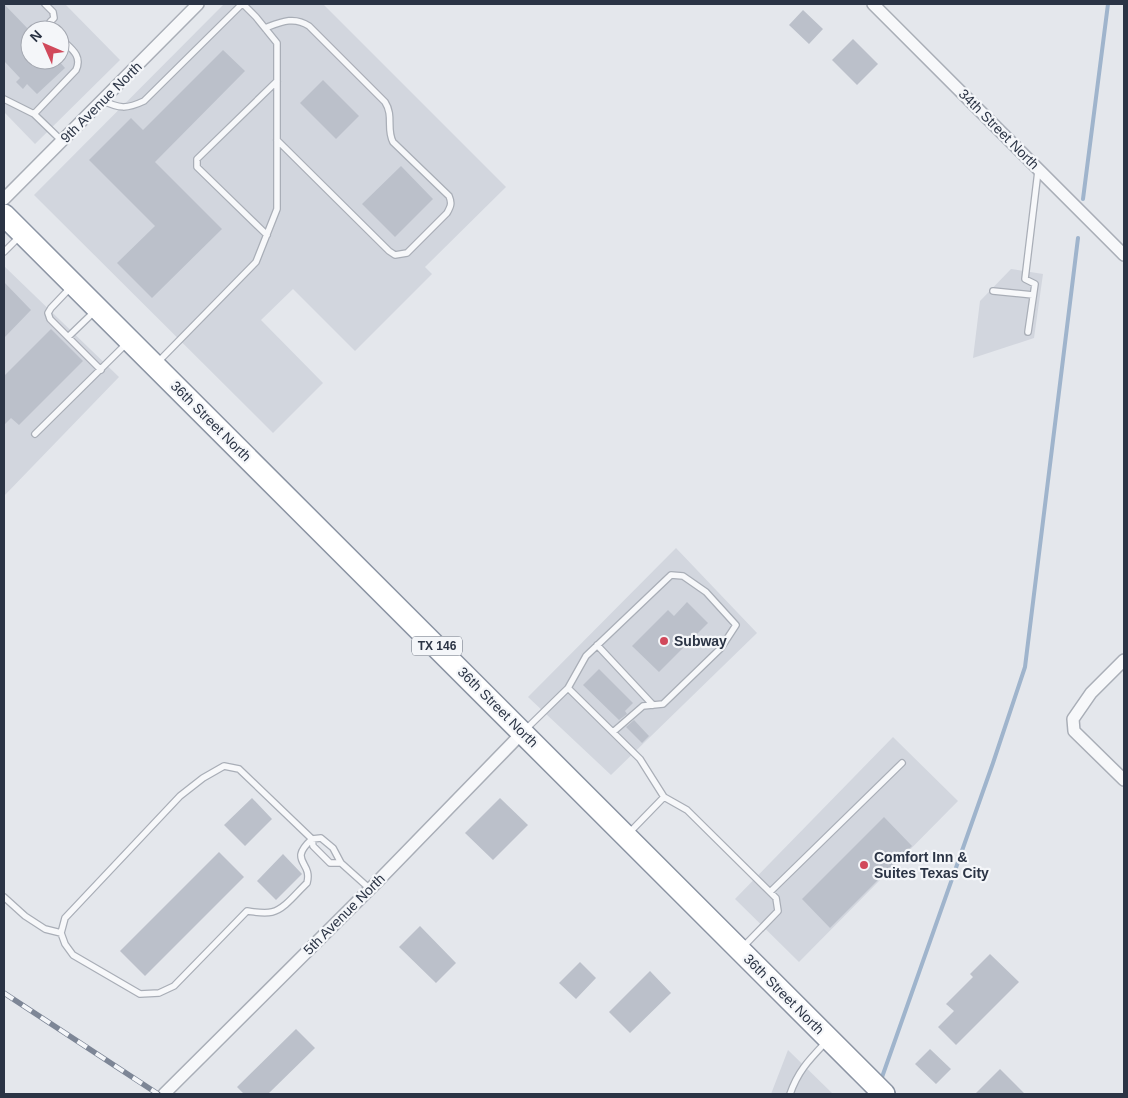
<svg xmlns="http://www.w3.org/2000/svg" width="1128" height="1098" font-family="Arial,sans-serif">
  <rect width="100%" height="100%" fill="#e4e7ec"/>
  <path fill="#d2d6de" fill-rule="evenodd" d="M4,4H65L120,60L35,144L4,112ZM30,30H60V60H30Z
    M224,4H323L506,187L425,267L432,274L355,351L293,289L261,320L323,383L273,433L34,195Z
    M4,266L119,377L4,496Z
    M1011,269L1043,274L1034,338L973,358L980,301Z
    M676,548L757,633L611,775L528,697Z
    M893,737L958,801L799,962L735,899Z
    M788,1050L833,1094H771Z"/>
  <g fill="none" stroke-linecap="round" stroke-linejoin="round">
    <path stroke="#9fb4cc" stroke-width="4" d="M1083,199L1108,4
      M881,1080L993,763L1025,667L1078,238"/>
  </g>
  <path fill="#bbc0ca" d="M4,4L30,31V60H58L65,68L37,94L27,84L23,89L16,82L20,78L4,61Z
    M803,10L823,29L809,44L789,25Z
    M853,39L878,64L857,85L832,60Z
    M223,50L245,71L155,162L222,229L152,298L117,263L155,226L89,160L131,118L143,130Z
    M323,80L359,116L336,139L300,103Z
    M401,166L433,199L395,237L362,204Z
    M4,282L31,310L4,338Z
    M51,329L83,361L19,425L11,418L4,425V376Z
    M687,602L708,623L659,672L632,646L668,610L674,616Z
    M599,669L633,703L625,711L627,714L619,720L583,685Z
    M634,720L649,736L642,743L626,727Z
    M252,798L272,819L245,846L224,825Z
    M500,798L528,825L493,860L465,833Z
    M884,817L912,846L830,928L802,899Z
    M219,852L244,877L145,976L120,951Z
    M283,854L302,874L276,900L257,881Z
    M420,926L456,963L436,983L399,947Z
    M990,954L1019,982L956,1045L938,1027L954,1011L946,1004L973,977L970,974Z
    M580,962L596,978L576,999L559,983Z
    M650,971L671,993L630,1033L609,1012Z
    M296,1029L315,1048L268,1094H244L237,1087Z
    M930,1049L951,1069L936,1084L915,1064Z
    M1000,1069L1025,1094H975Z"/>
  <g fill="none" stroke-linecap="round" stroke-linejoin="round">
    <g stroke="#a9aeb7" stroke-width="8">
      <path id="lane" d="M45,4L53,12L54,18L50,22V28L53,30
        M265,28C281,22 294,16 309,26L385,102C394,116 386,129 393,142L449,196C452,203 451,206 447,213L407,253L395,255L389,251L277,140
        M4,99L34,114L62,141
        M102,100C119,109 127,109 144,101L242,4
        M34,114L76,70C83,55 70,48 60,38
        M267,235L197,167V159L277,81
        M4,252L20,236
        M71,287L51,308L48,313L50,319L101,370
        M993,291L1033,295
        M1028,332L1035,284L1025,279L1038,171
        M68,337L95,311
        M158,362L256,262L277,209V43L256,17L243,4
        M35,434L126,344
        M597,645L653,705
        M568,688L586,656L671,575L683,576L706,592L736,625L721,648L663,704L643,706L613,732
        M524,731L568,688L640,759L664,797L687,810L776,898L778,911L742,948
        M224,766L239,769L312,839C287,862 313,861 307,883C297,892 285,909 272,912C264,914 255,912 247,911L174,986L159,993L140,994L73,955L65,944L61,933L65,918L180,796L203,778Z
        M629,833L664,797
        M341,863H330L313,846L312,839L321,838L333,848L341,863L370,889
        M770,892L902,763
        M4,897L25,916L45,929L61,933
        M790,1094C798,1071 809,1060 826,1042"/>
    </g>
    <g stroke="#a9aeb7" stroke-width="14">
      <path id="street" d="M873,4L1124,255
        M4,199L198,4
        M1124,660L1091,693L1073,719L1074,731L1124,780
        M164,1094L378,881L523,732"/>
    </g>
    <g stroke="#8b94a3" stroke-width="24">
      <path id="highway" d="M4,215L884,1094"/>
    </g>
    <use href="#lane" stroke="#f7f8fa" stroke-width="5.5"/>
    <use href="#street" stroke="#f7f8fa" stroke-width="11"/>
    <use href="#highway" stroke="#fff" stroke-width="21"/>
    <g stroke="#7d8696" stroke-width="5.5">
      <path id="rail" d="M4,993L158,1094"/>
    </g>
    <use href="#rail" stroke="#f4f6f9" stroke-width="4" stroke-dasharray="11" stroke-linecap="butt"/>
  </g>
  <g fill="#d1495b" stroke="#f4f6f9" stroke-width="2">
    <circle cx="664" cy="641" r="5"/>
    <circle cx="864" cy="865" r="5"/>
  </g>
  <g text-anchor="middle" stroke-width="4.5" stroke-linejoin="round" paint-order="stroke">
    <rect fill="#f4f6f9" stroke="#676e7b" stroke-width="1" x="412" y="636.5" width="50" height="19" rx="4"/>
    <g font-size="12" font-weight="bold" fill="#2b3445">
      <text x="437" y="650">TX 146</text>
    </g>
    <g font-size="14" fill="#2b3445" stroke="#f4f6f9">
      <text transform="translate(101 102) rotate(-45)" y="5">9th Avenue North</text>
      <text transform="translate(999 129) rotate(45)" y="5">34th Street North</text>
      <text transform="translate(211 421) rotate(45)" y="5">36th Street North</text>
      <text transform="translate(498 707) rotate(45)" y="5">36th Street North</text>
      <text transform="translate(344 914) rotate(-45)" y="5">5th Avenue North</text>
      <text transform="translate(784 994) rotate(45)" y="5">36th Street North</text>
    </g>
    <g font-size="14" font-weight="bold" fill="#2b3445" stroke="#f4f6f9" text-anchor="start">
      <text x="674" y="646">Subway</text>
      <text x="874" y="862">Comfort Inn &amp;<tspan x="874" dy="16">Suites Texas City</tspan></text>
    </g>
  </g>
  <rect width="1128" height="1098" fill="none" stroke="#2b3445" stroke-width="10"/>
  <g transform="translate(45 45) rotate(315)"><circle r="24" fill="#f4f6f9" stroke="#a4a8b1"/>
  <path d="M0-4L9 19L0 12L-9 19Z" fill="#d1495b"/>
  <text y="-8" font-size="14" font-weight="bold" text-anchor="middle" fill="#2b3445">N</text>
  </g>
</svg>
